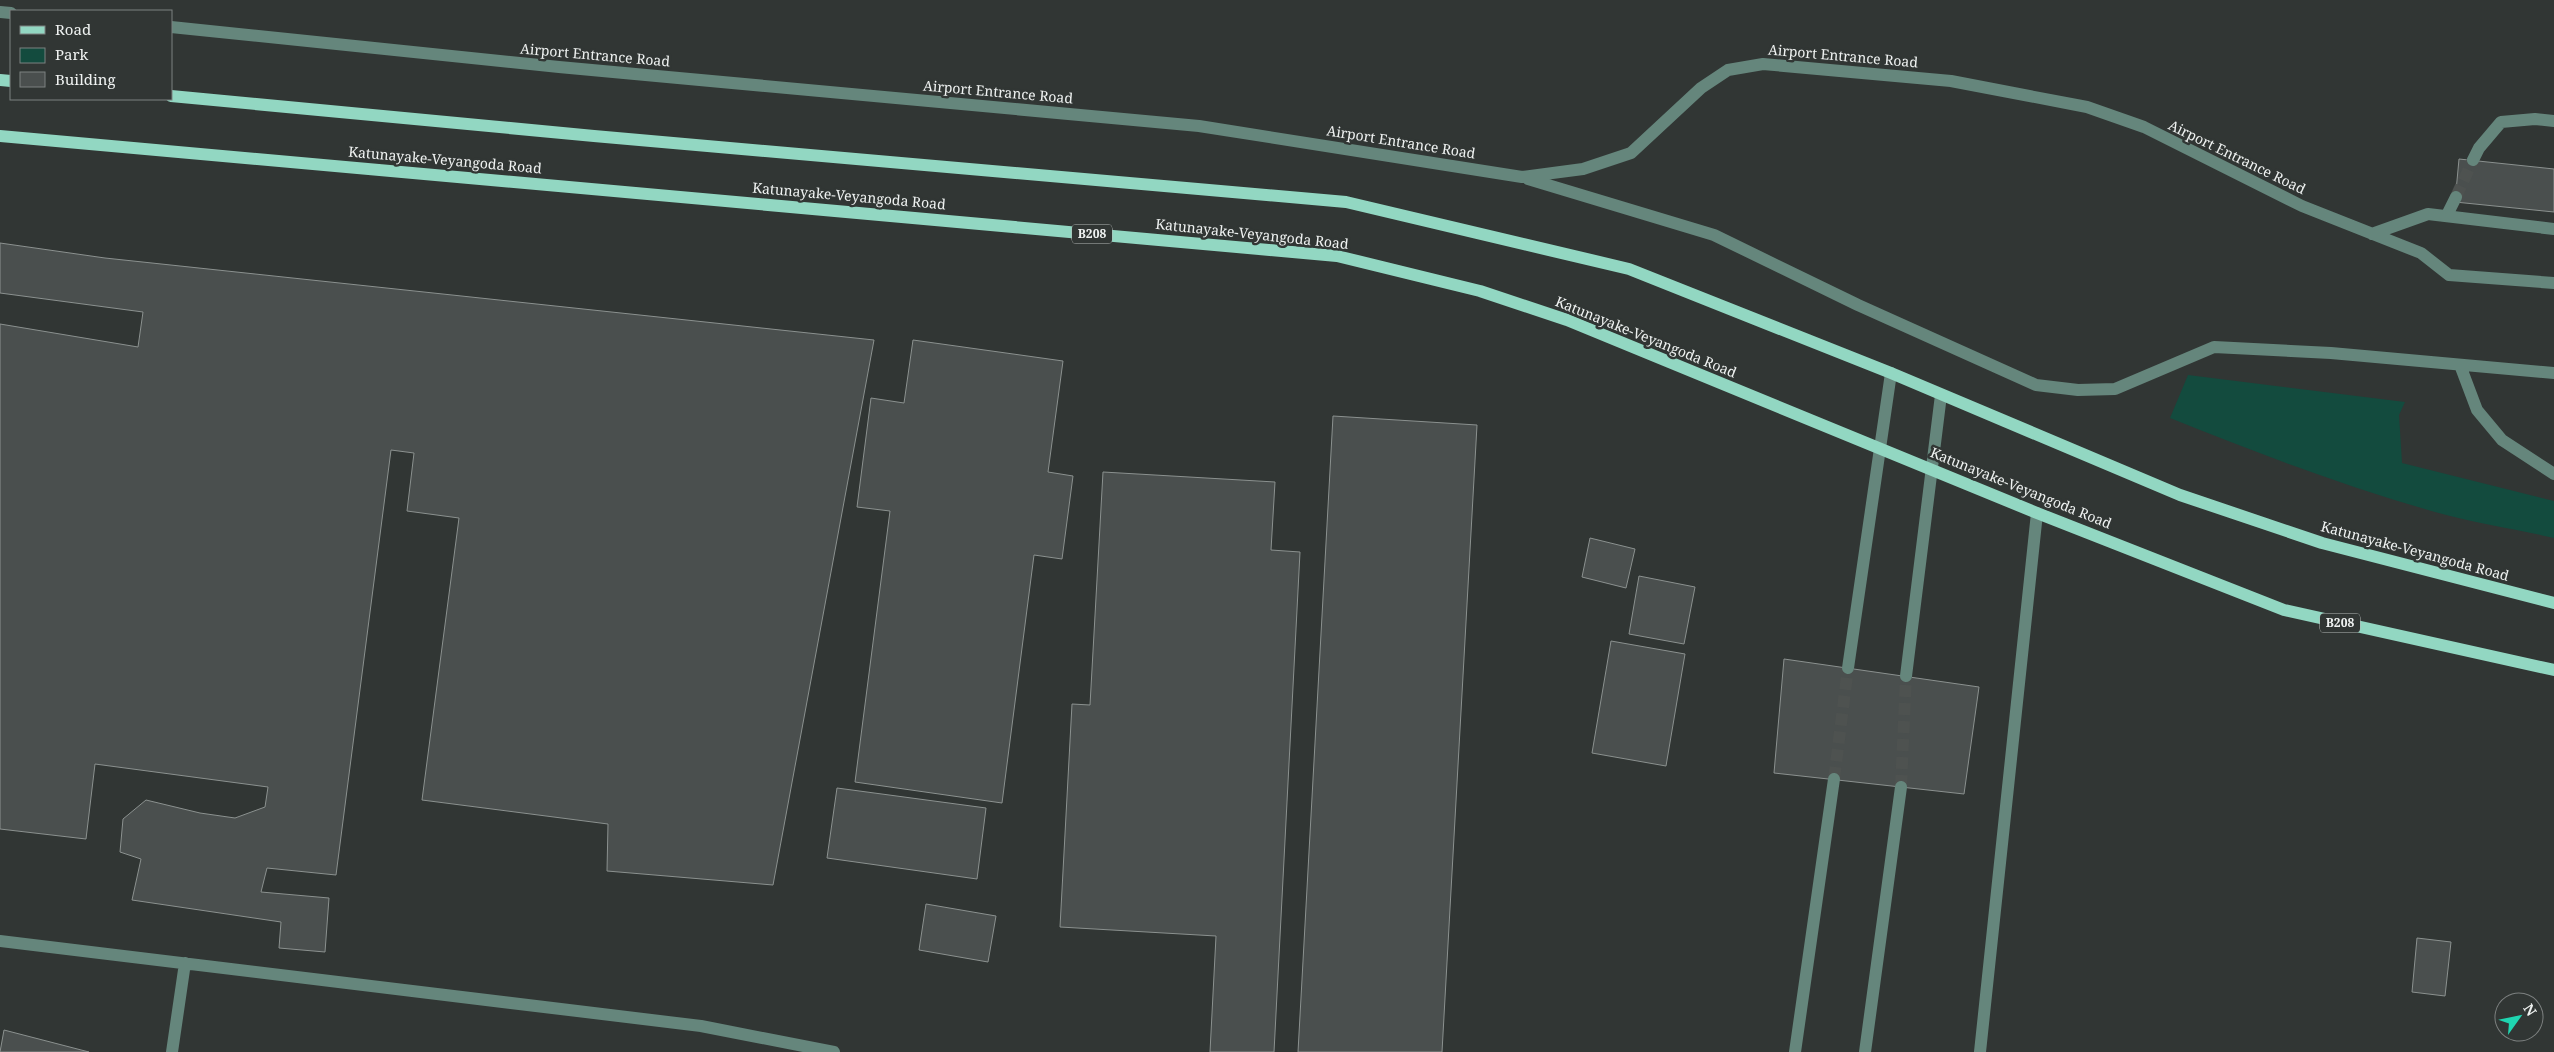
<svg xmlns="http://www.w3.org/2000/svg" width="2554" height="1052" font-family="'Noto Serif',serif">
  <rect width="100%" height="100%" fill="#313634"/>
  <path fill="#134b3e" d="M2188,375L2405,402L2399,415L2402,463L2554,501V538C2515,529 2474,523 2435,512C2344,486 2257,453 2170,418Z"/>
  <path fill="#4a4f4e" stroke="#8b918f" d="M2459,159L2554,169V212L2455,202Z
    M0,243L105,258L874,340L773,885L607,871L608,824L422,800L459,518L407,511L414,453L391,450L336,875L267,868L261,892L329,898L325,952L279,948L281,922L132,900L141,859L120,852L123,819L146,800L200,813L235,818L265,807L268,787L95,764L86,839L0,829V324L138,347L143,312L0,293Z
    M913,340L1063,361L1048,472L1073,476L1062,559L1034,555L1002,803L855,782L890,511L857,507L871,398L904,403Z
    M1333,416L1477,425L1442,1052H1298Z
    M1103,472L1275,482L1271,550L1300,552L1274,1052H1210L1216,936L1060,927L1072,704L1090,705Z
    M1590,538L1635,549L1626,588L1582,577Z
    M1639,576L1695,587L1684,644L1629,634Z
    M1611,641L1685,654L1666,766L1592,753Z
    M1784,659L1979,687L1964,794L1774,773Z
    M837,788L986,808L977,879L827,858Z
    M926,904L996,916L988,962L919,950Z
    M2417,938L2451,942L2445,996L2412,992Z
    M4,1030L89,1052H0Z"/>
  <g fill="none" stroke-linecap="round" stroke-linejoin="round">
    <path stroke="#4e5250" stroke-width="12" stroke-dasharray="12 6" stroke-linecap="butt" d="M2456,197L2473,160
      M1834,779L1848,668
      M1901,787L1906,676"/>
    <path stroke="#65867c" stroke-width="12" d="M0,12L11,13
      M171,27L559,67L1199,126L1522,177L1583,169L1631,153L1701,88L1728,70L1763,64L1951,81L2087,107L2144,127L2302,206L2421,253L2449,275L2554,283
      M2473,160L2479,148L2501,122L2535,119L2554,121
      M1528,179L1714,235L1858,305L2036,385L2078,390L2115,389L2214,347L2331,353L2554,373
      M2447,215L2456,197
      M2372,234L2428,214L2554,229
      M2460,365L2477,410L2502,440L2554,474
      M1848,668L1891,373
      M1906,676L1941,395
      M0,941L701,1026L834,1052
      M172,1052L185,963
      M1795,1052L1834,779
      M1865,1052L1901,787
      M1980,1052L2037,513"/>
    <path stroke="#92d7c2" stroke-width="12" d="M0,80L11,81
      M171,96L594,136L1346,202L1629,269L1891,373L2180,495L2322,543L2554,603
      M0,136L1337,256L1480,291L1567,320L2037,513L2284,610L2554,670"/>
  </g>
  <g text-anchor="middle" stroke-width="5" stroke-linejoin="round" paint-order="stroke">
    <g fill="#313634" stroke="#b6bab8" stroke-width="1">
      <rect x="1072" y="224.5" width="40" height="19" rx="4"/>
      <rect x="2320" y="613.5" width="40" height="19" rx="4"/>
    </g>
    <g font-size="12" font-weight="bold" fill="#eff2f1">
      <text x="1092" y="238">B208</text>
      <text x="2340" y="627">B208</text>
    </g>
    <g font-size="14" fill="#eff2f1" stroke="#313634">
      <text transform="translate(595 55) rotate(5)" y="5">Airport Entrance Road</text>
      <text transform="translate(1843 56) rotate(5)" y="5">Airport Entrance Road</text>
      <text transform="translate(998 92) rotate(5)" y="5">Airport Entrance Road</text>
      <text transform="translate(1401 142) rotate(9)" y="5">Airport Entrance Road</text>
      <text transform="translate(2237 157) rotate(26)" y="5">Airport Entrance Road</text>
      <text transform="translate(445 160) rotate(5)" y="5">Katunayake-Veyangoda Road</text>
      <text transform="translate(849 196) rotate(5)" y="5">Katunayake-Veyangoda Road</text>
      <text transform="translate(1252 234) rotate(6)" y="5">Katunayake-Veyangoda Road</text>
      <text transform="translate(1646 337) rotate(22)" y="5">Katunayake-Veyangoda Road</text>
      <text transform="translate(2021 488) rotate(22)" y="5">Katunayake-Veyangoda Road</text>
      <text transform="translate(2415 551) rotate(15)" y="5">Katunayake-Veyangoda Road</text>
    </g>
  </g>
  <rect x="10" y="10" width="162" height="90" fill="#313634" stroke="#7d8180"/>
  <rect x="20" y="26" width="25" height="8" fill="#92d7c2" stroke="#7d8180"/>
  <text x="55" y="35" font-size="15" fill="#eff2f1">Road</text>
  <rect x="20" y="48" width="25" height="15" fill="#134b3e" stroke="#7d8180"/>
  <text x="55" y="60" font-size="15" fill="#eff2f1">Park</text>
  <rect x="20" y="72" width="25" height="15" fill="#4a4f4e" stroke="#7d8180"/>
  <text x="55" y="85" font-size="15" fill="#eff2f1">Building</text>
  <g transform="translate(2519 1017) rotate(57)"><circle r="24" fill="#313634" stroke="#7d8180"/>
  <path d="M0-4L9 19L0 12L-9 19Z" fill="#1fd5b0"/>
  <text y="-8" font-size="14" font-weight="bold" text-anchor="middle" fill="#eff2f1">N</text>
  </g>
</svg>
